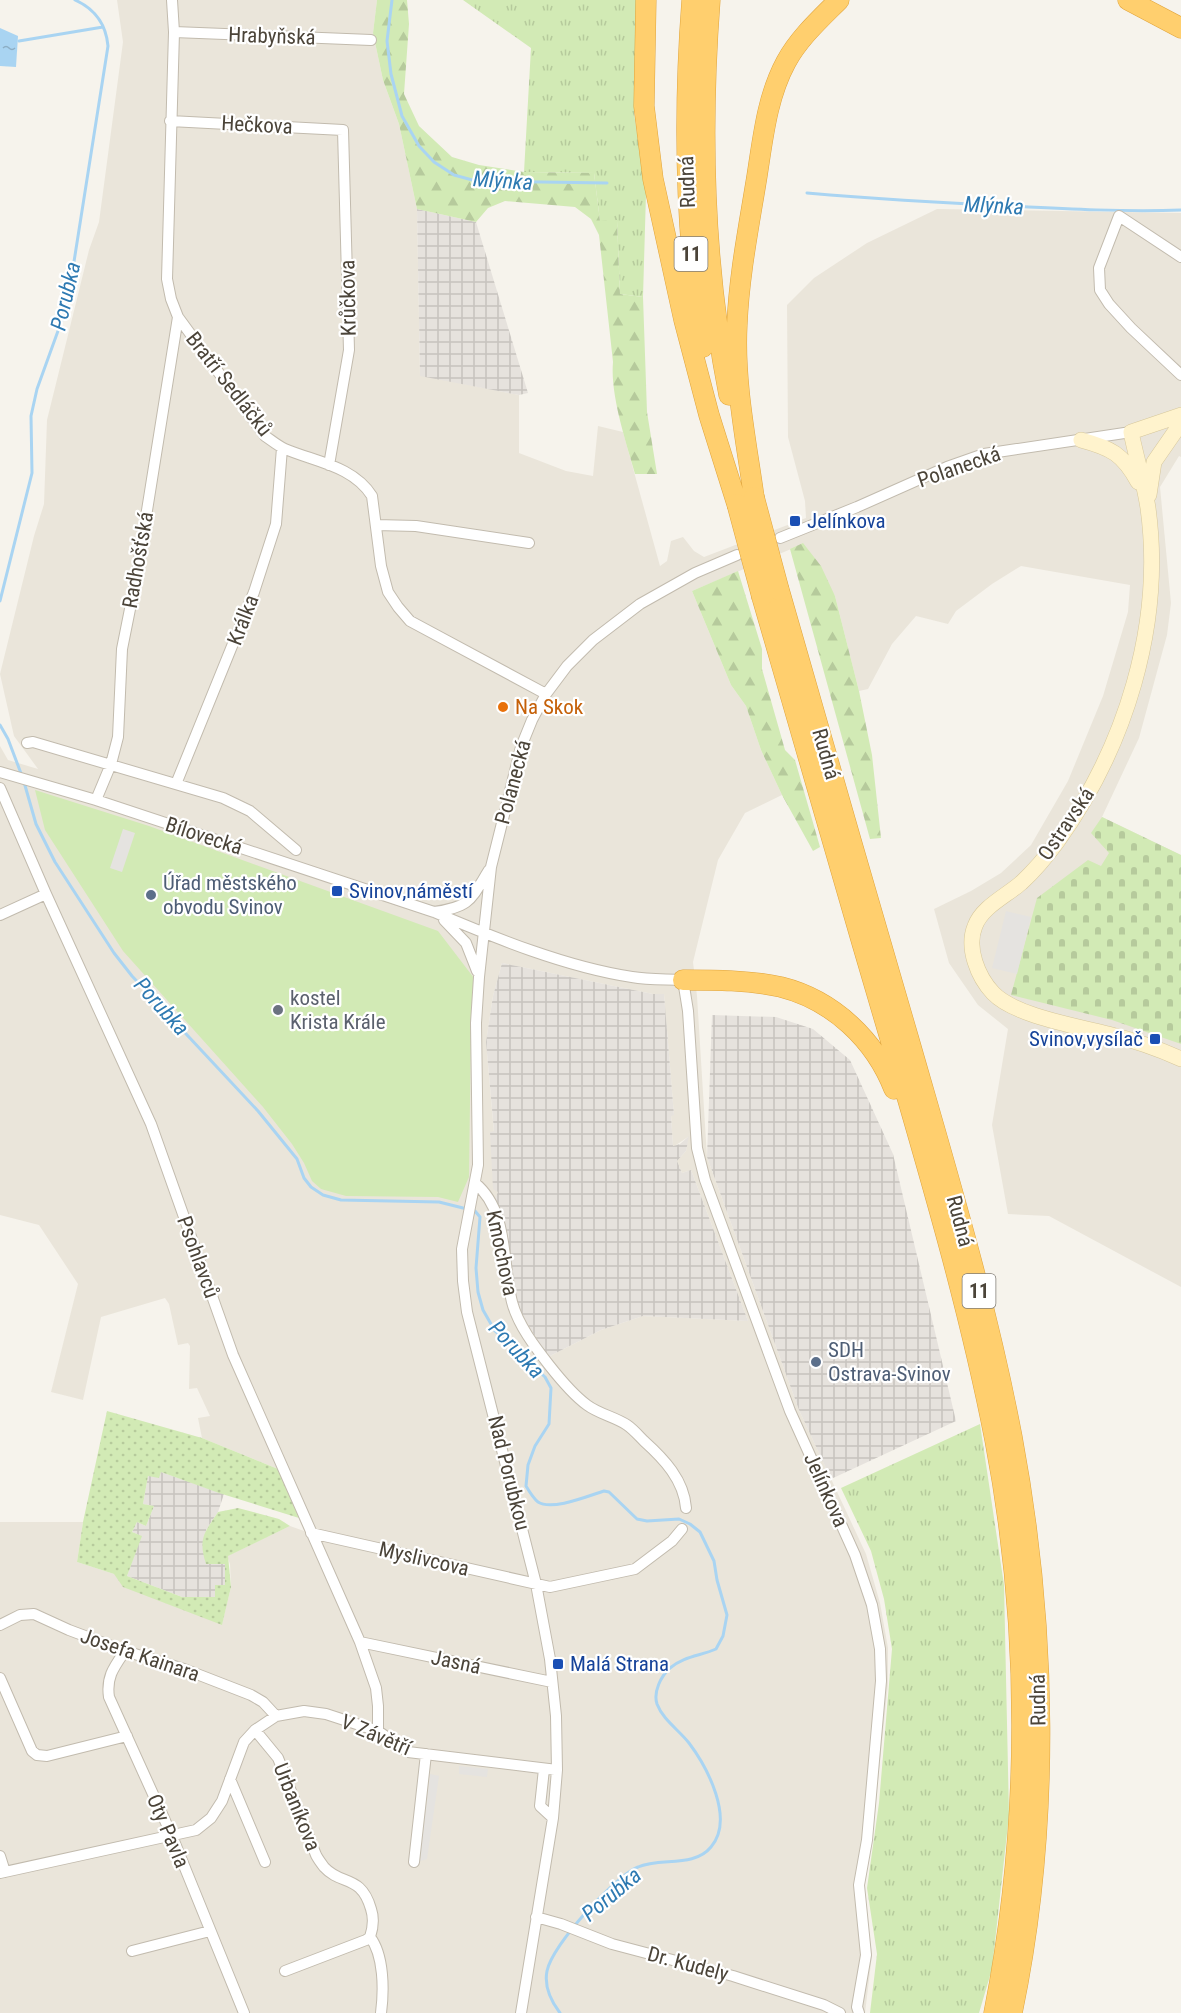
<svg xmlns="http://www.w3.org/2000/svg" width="1181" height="2013" font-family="'Roboto Condensed',sans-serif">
  <defs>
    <pattern id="industrial-grid" width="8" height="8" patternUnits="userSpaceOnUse" patternTransform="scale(1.5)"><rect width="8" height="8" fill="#e6e2dd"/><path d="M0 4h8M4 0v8" fill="none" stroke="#c7c3be"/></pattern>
    <pattern id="grass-tufts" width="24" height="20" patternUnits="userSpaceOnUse" patternTransform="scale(1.5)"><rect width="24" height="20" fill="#d2eab5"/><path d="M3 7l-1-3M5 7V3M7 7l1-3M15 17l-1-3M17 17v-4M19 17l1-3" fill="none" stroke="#b6ca9c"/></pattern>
    <pattern id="forest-firs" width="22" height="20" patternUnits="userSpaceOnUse" patternTransform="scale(1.5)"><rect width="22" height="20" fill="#d2eab5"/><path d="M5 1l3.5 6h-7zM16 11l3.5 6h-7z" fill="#b6ca9c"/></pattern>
    <pattern id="cemetery-stones" width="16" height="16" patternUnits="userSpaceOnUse" patternTransform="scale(1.5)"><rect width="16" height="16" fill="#d2eab5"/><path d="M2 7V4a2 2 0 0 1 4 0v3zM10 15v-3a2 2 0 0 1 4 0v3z" fill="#b6ca9c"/></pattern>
    <pattern id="garden-dots" width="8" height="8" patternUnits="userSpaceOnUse" patternTransform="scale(1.5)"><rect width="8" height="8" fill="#d2eab5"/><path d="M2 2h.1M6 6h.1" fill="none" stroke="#b6ca9c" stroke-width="1.8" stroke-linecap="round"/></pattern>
    <pattern id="water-ripples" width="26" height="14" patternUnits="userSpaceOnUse" patternTransform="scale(1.5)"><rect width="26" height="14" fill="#a9d4f2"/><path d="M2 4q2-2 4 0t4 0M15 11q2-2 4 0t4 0" fill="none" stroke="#8caec5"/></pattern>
  </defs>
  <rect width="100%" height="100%" fill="#f6f3ec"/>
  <path fill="#eae5da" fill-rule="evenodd" d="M117,0H377L373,33L383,80L399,124L417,209L420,375L519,395V453L566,471L593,476L598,426L623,432L660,566L667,561L671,541L683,537L694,551L704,557L806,518L805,501L788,437L787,305L814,278L867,243L937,209L1181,213V457L1179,456L1160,487L1171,603L1167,635L1139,738L1102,817L1181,855V1287L1049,1216L1008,1214L992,1125L1008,1029L978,1005L949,963L934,909L971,891L1001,873L1031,845L1068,781L1103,696L1128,612L1130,585L1021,566L992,584L956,611L948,624L916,616L892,644L868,689L859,691L835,596L803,544L692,591L731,685L746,706L761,750L782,795L745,813L718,860L693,962L697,996L707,1157L799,1410L866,1554L880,1603L888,1648V1684L872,1838L863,1888L872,1955L865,2013H0V1522H83L77,1562L114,1574L222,1624L231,1587L230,1564L227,1556L290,1526L304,1531L278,1469L202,1438L198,1418L210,1416L197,1388L189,1389L190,1346L188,1343L178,1345L169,1304L165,1298L101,1317L83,1400L51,1392L78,1284L39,1225L0,1215V746L8,760L38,769L14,736L0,674L34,536L44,504L47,420L89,250L99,222L123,42ZM502,963L653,994H664L674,1115H671L673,1147L688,1137L686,1151L677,1161L682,1173L691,1170L748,1321L643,1316L601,1330L548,1357L498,1192L490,1132H494L486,1042L493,996Z"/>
  <path fill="url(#industrial-grid)" d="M417,209L476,222L528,393L519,395L420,376Z
    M502,963L653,994H664L674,1115L671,1116L673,1146L680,1144L689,1136L686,1151L677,1161L682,1173L691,1170L748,1321L643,1316L601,1330L548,1357L517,1307L495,1199L498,1192L493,1189L490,1132L494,1131L486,1042L493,996Z
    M712,1015L776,1017L813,1029L850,1060L893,1154L956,1421L831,1479L799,1410L707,1157Z
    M161,1472L224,1494L218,1512L206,1530V1563L225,1564V1585L216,1587V1597H182L127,1576L141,1536L132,1532L137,1522L146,1526L154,1506L143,1504L148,1476Z"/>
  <path fill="url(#grass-tufts)" d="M463,0H638L634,113L646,194L643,297L620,294L617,221H600L594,173L524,172L531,48Z
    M980,1424L1004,1585L1009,1815L992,1969L979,2013H870L877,1954L867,1888L879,1803L892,1649L884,1599L871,1551L841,1488Z"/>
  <path fill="url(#forest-firs)" d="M377,0H407L409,24L404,94L419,126L452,157L479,165L524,172L594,173L600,221L617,220L620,294L643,297L647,412L657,474H635C626,442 610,395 613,362L599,235L591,219L575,207L505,201L488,208L476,222L417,209L399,124L383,80L373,33Z
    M803,543L821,566L835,596L859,691L872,755L881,838L870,839L790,549Z
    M738,571L762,649V669L785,750L795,760L820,847L813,851L782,795L761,750L746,706L731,685L692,591Z"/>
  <path fill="url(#cemetery-stones)" d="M1102,817L1181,855V1044L1112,1020L1011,995L1037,898L1088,860L1101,866L1109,853L1091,833Z"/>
  <path fill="#d2eab5" d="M35,790L149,826L438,931L474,978L471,1026L469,1177L458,1202L438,1197L346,1196L321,1189L312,1181L304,1163L292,1144L263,1107L123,951L45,830Z"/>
  <path fill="url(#garden-dots)" d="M107,1411L202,1438L278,1469L299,1518L219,1493L161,1472L159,1478L148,1476L143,1504L154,1506L146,1526L137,1522L132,1532L142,1536L127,1576L182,1597H215V1585H225V1564H206C198,1539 204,1533 218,1512L238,1508L279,1519L290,1526L228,1556L231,1587L222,1625L123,1587L114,1574L77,1562L83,1522Z"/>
  <path fill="#e5e3e0" d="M123,829L135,833L122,872L110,868Z
    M1006,911L1031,917L1017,974L992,968Z
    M459,1766L488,1769L487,1777L459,1774Z
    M430,1774L439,1776L427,1859L420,1861Z"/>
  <path fill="url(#water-ripples)" d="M0,28L18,36L16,67L0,66Z"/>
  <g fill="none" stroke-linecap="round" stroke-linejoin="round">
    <path stroke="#a9d4f2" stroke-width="3" d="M392,0L387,41L391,74L402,116L419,146L434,162L454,175L476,181L607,183
      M19,41L103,27
      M807,193C875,199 943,203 1012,206C1068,209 1125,212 1181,210
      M0,601L32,473L31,416L37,389L67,306L108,46C106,24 95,9 75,0
      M0,725L8,739L22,776
      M24,782L36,824L55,862L114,953L132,976L258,1111L297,1159L304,1178L311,1187L323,1195L341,1200L439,1202L475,1211L480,1217L476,1268L478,1292L483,1310L495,1331L545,1377L551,1388L549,1424L535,1446L528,1465L526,1486C529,1491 533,1498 538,1502C552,1511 588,1496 604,1491L609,1492L637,1519L647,1521L679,1519L690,1524L700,1532L714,1561L717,1580L727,1615L723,1636L716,1649C700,1656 684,1656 670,1668C661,1676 653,1692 657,1704C663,1720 679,1730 689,1743C707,1767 735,1819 711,1847C694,1868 660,1857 638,1867C614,1877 552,1945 547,1971C544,1986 551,2001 560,2013"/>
    <g stroke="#c2bbae" stroke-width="12">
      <path id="street" d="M172,0L174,32L167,279L171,299L178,317L265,436C271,440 278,446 285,449C316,462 353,466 372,496L381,566L388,592L398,607L410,621L546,694
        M174,32L371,40
        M170,121L343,130L349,350L329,465
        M1181,257L1119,216L1099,268L1100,290L1109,304L1131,328L1181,375
        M376,525L416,526L529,543
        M780,538L857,507L947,467L984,454L1131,432
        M27,743L33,742L223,798L250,811L296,850
        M0,772L96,800L434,912C495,938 566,967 632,977C649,980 666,979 683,980L688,1011L697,1148L705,1180L790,1411L855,1555L872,1605L880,1649L881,1681L867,1840L859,1885L866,1955L857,2007L859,2013
        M176,784L254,592L276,524L282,448
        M0,788L46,894L151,1124L233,1355L360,1642L376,1688L378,1706V1731
        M96,800L111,764L118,737L122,649L136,579L178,317
        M434,912C471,907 471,899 489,870
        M0,915L46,894
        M444,920L466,943L477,971
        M475,1183C509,1211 502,1263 512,1302C518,1325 535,1347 549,1365C560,1379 572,1394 587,1405C599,1414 615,1417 627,1425C633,1429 639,1436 644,1441C664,1459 684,1480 686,1508
        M311,1533L550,1587L635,1569L672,1541L682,1529
        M0,1625L20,1615L34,1614L69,1630L125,1651L184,1669L251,1695L263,1702L276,1716
        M360,1642L552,1682
        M125,1651C114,1667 106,1677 109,1697L172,1836L244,2013
        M0,1678L32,1751L37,1755L47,1756L127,1736
        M255,1730L278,1758L316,1855C318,1859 321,1863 324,1867C341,1886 361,1874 371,1909C374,1918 373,1928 370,1937C384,1955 384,1990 381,2013
        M544,1769L540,1806L553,1818
        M230,1779L265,1862
        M0,1856L5,1872
        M414,1862L426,1754
        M0,1873L196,1830L211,1818L222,1801L244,1742L255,1730L276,1716L304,1711L326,1714L378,1731L408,1752L557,1770
        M536,1917L561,1924L612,1944L733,1976L824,2005L840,2013
        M132,1951L210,1931
        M285,1971L366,1940L370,1937
        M521,2013L553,1818L557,1770L556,1716L550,1659L536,1584L467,1312L463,1281L462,1249L478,1165L476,1023L479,977L491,867L521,747L532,720L546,694L567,666L593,640L640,604L695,573L737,555"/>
    </g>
    <g stroke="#d6c79b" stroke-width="16">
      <path id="secondary" d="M1181,415L1131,432C1136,457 1144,482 1148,508C1164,625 1125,748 1057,842C1046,857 1034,871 1021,883C1006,896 982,907 975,926C966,948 978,977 993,993C1015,1016 1077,1026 1108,1034C1133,1040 1157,1048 1181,1059
        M1081,440C1111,448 1123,454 1138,482
        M1149,495L1154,462L1181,423"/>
    </g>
    <g stroke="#e0a43c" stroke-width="21">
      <path id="highway" d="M646,0L644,106L653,179L684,320L709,415L737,504
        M692,0C683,117 685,231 703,347
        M710,0C700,133 703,264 729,395
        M1128,0L1181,28
        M754,497C746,440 734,382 737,325C739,275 749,226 757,176C763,138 767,97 786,62C799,38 820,19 839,0
        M779,590C822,742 867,895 911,1047C948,1176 987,1305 1012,1437C1047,1625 1051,1826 1012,2013
        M762,597C805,747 848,896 892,1045C930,1176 969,1307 995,1440C1031,1628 1031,1825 994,2013
        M683,980C715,980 749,980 781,987C833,1000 875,1040 894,1089"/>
    </g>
    <use href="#street" stroke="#fff" stroke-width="10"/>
    <use href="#secondary" stroke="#fff3cd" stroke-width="15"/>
    <use href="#highway" stroke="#ffcf6e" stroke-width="20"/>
    <g stroke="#e0a43c" stroke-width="21" stroke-linecap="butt">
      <path id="highway-bridge" d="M754,497L779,590
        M737,504L762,597"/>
    </g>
    <use href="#highway-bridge" stroke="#ffcf6e" stroke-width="20"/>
  </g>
  <g fill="#1a4fb4" stroke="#fff" stroke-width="2">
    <rect x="789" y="515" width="12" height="12" rx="3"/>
    <rect x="331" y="885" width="12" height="12" rx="3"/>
    <rect x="1149" y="1033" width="12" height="12" rx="3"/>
    <rect x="552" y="1658" width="12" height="12" rx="3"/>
  </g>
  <circle fill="#e8710a" stroke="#fff" stroke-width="2" cx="503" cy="707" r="6"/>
  <g fill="#5c6f8a" stroke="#fff" stroke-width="2">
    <circle cx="151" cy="895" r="6"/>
    <circle cx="816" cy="1362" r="6"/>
  </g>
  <circle fill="#6b7280" stroke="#fff" stroke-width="2" cx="278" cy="1010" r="6"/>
  <g text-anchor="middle" stroke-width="4.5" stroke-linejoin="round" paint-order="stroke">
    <g fill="#fff" stroke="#817c74" stroke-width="1.5">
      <rect x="674.5" y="237" width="33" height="34" rx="4.5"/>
      <rect x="962.5" y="1274" width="33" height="34" rx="4.5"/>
    </g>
    <g font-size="20" font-weight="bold" fill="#4b4439">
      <text x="691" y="261">11</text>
      <text x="979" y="1298">11</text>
    </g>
    <g font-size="21" fill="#4b4439" stroke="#fff">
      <text transform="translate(272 36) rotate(2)" y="7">Hrabyňská</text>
      <text transform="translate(257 125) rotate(3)" y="7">Hečkova</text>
      <text transform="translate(687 182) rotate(-92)" y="7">Rudná</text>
      <text transform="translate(348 298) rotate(-91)" y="7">Krůčkova</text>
      <text transform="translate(229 384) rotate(52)" y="7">Bratří Sedláčků</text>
      <text transform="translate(959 467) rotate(-19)" y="7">Polanecká</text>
      <text transform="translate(138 560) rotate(-80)" y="7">Radhošťská</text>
      <text transform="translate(243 620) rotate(-69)" y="7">Králka</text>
      <text transform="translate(826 754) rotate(74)" y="7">Rudná</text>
      <text transform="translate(513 782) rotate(-75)" y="7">Polanecká</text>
      <text transform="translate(1066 824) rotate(-56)" y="7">Ostravská</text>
      <text transform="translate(204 836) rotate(18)" y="7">Bílovecká</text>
      <text transform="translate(960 1221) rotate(75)" y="7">Rudná</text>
      <text transform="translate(502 1253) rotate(78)" y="7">Kmochova</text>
      <text transform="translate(198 1257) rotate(70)" y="7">Psohlavců</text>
      <text transform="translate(509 1473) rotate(76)" y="7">Nad Porubkou</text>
      <text transform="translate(826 1490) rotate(66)" y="7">Jelínkova</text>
      <text transform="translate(424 1559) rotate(13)" y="7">Myslivcova</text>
      <text transform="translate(140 1655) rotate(19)" y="7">Josefa Kainara</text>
      <text transform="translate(456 1662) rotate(12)" y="7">Jasná</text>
      <text transform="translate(1038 1700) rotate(-91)" y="7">Rudná</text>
      <text transform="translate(376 1735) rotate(23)" y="7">V Závětří</text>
      <text transform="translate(297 1807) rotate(68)" y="7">Urbaníkova</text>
      <text transform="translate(168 1831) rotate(67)" y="7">Oty Pavla</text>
      <text transform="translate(688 1964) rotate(15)" y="7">Dr. Kudely</text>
    </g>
    <g font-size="21" fill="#164399" stroke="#fff" text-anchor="start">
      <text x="807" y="528">Jelínkova</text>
      <text x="349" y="898">Svinov,náměstí</text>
      <text x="1143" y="1046" text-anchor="end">Svinov,vysílač</text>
      <text x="570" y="1671">Malá Strana</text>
    </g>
    <g font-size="21" fill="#c56008" stroke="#fff" text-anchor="start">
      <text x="515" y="714">Na Skok</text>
    </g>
    <g font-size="21" fill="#4e5e75" stroke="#fff" text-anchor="start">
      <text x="163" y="890">Úřad městského<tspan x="163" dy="24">obvodu Svinov</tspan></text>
      <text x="828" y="1357">SDH<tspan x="828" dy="24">Ostrava-Svinov</tspan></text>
    </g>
    <g font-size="21" fill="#5b616d" stroke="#fff" text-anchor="start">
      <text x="290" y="1005">kostel<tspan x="290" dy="24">Krista Krále</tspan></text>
    </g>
    <g font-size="22" font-style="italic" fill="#2e7ab2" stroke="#fff">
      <text transform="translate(503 180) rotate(4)" y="8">Mlýnka</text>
      <text transform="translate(994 205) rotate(3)" y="8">Mlýnka</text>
      <text transform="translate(65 296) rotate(-77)" y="8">Porubka</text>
      <text transform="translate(162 1006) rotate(48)" y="8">Porubka</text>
      <text transform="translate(517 1349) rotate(47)" y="8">Porubka</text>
      <text transform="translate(611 1894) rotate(-40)" y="8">Porubka</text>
    </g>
  </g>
</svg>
